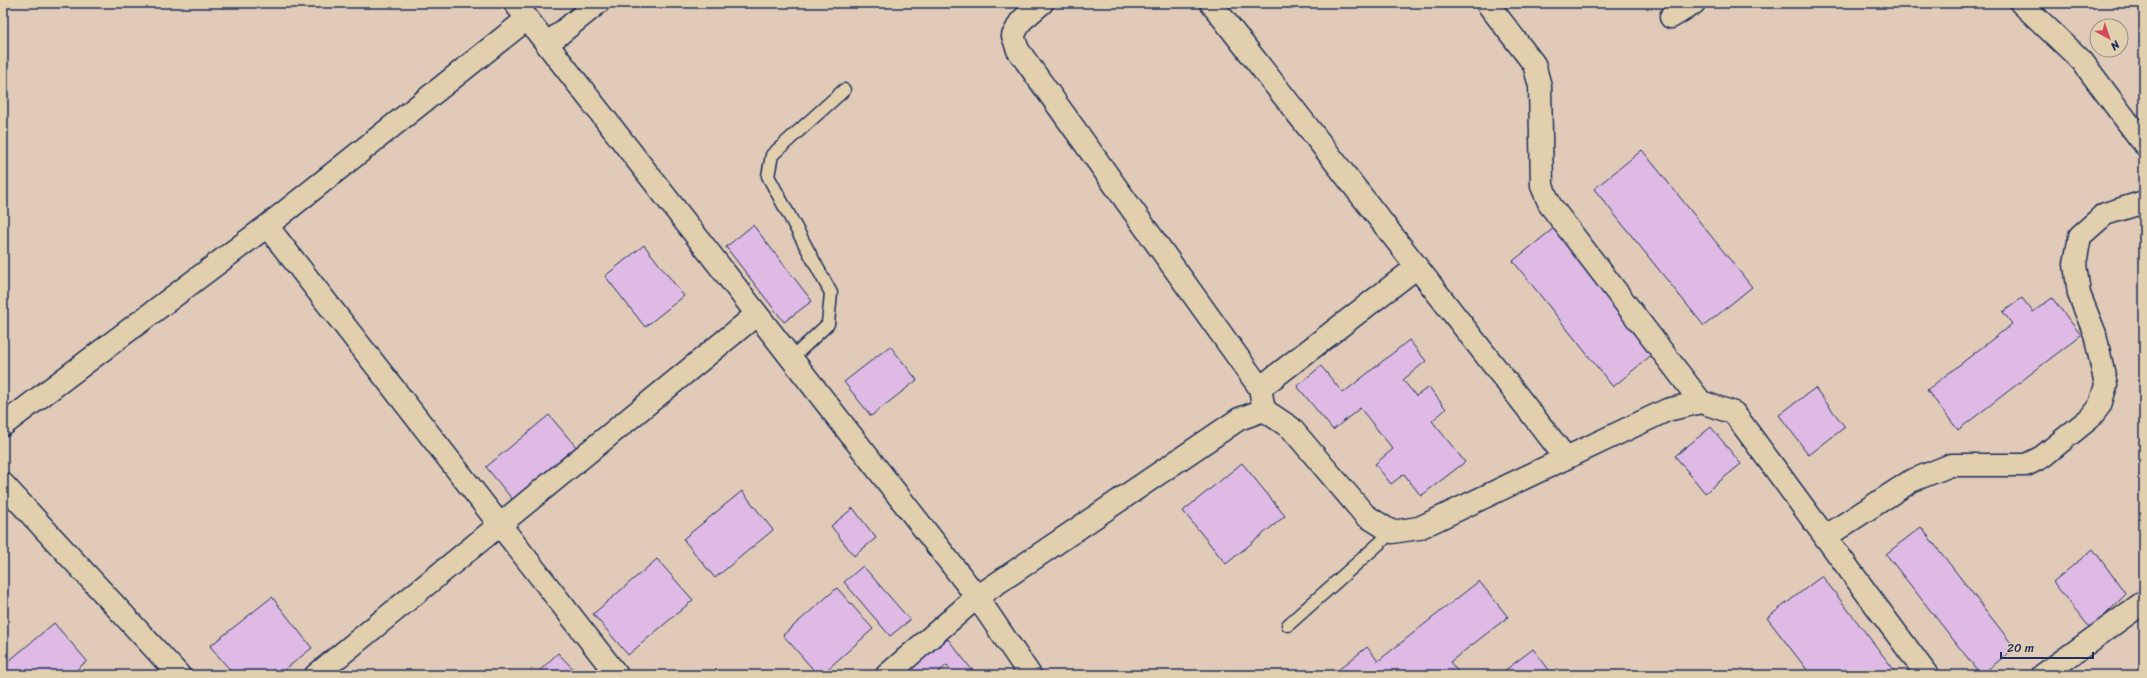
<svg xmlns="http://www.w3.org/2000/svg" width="2147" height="678" font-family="Sriracha,sans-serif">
  <rect width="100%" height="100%" fill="#e1cbb8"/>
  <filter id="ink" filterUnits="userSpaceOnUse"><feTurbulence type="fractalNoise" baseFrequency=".025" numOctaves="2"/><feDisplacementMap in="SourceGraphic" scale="8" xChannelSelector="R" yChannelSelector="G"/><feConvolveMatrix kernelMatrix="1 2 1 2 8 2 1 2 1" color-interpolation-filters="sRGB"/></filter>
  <g filter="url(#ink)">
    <path fill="#debae5" stroke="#1b2f5e" d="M1642,150L1752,287L1704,326L1594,189Z
      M753,225L812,301L784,322L726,247Z
      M1554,228L1654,353L1613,387L1513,261Z
      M644,245L684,296L645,327L605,276Z
      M2022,298L2033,312L2052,298L2081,335L1958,430L1927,390L2012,324L2003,312Z
      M1409,340L1426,361L1403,380L1416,396L1429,387L1446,409L1432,421L1465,462L1421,496L1404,474L1391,484L1375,464L1393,449L1360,408L1333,430L1297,386L1321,366L1343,393Z
      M890,346L917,380L871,416L844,382Z
      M1815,388L1845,427L1809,455L1779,415Z
      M549,415L577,448L513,500L486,467Z
      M1711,427L1741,464L1705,493L1675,456Z
      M1242,463L1285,516L1226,564L1183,511Z
      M742,491L773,530L715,578L683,539Z
      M853,508L876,538L854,556L831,526Z
      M1921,527L2015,648L1981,675L1886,554Z
      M2093,549L2126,594L2091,629L2053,582Z
      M657,559L693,600L628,655L593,614Z
      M863,566L910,620L890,636L844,582Z
      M1822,576L1898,675H1811L1767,618Z
      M1479,581L1508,617L1450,662L1461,675H1332L1367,647L1378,661Z
      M837,588L873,629L821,675H818L783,635Z
      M272,597L312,648L278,675H234L210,646Z
      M54,623L87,661L70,675H3V666Z
      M948,639L976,675H955L947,665L935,675H903Z
      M1533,649L1553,675H1499Z
      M558,653L579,675H535Z"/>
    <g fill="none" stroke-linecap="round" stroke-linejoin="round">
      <g stroke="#1b2f5e" stroke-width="15">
        <path id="service" d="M791,359L828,324L831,293L768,176L772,155L844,90
          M1288,625L1392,532"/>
      </g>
      <g stroke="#1b2f5e" stroke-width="25">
        <path id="minor" d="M1042,3L1021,21L1013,36L1018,50L1260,388L1264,410
          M1211,3L1566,458
          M1487,3L1534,64L1540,86L1542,186L1550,205L1701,402
          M2021,3L2082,61L2144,144
          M1671,17L1694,3
          M547,44L598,3
          M267,226L617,675
          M1260,388L1417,267
          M3,425L267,226L527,19
          M3,484L179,675
          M1825,537L1911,481L1951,465H2026L2042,457L2090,418L2100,405L2106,385L2095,334L2079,294L2075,264L2080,236L2105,214L2144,202
          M316,675L756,315
          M887,675L977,597L1239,419L1264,410L1291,428L1365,515L1392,532L1419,528L1667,410L1701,402L1734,413L1927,675
          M2043,675L2144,602"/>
      </g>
      <g stroke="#1b2f5e" stroke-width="25">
        <path id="tertiary" d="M515,3L977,597L1030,675"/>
      </g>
      <use href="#service" stroke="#e2cfad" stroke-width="12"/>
      <use href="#minor" stroke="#e2cfad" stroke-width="22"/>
      <use href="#tertiary" stroke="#e2cfad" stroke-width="22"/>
    </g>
  </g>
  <rect width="2147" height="678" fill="none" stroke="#e2cfad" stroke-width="16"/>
  <rect x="8" y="8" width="2131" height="662" fill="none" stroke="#1b2f5e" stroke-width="1.5" filter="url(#ink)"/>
  <g transform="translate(2109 38) rotate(140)"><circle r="19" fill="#e2cfad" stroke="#928f8d"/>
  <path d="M0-3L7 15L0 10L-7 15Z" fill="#d1495b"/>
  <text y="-6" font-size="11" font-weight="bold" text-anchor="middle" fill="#1b2f5e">N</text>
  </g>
  <path d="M2001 652v6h92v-6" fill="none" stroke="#1b2f5e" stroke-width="2"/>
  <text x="2007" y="652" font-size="12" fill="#1b2f5e" stroke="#e2cfad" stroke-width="3" paint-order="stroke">20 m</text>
</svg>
